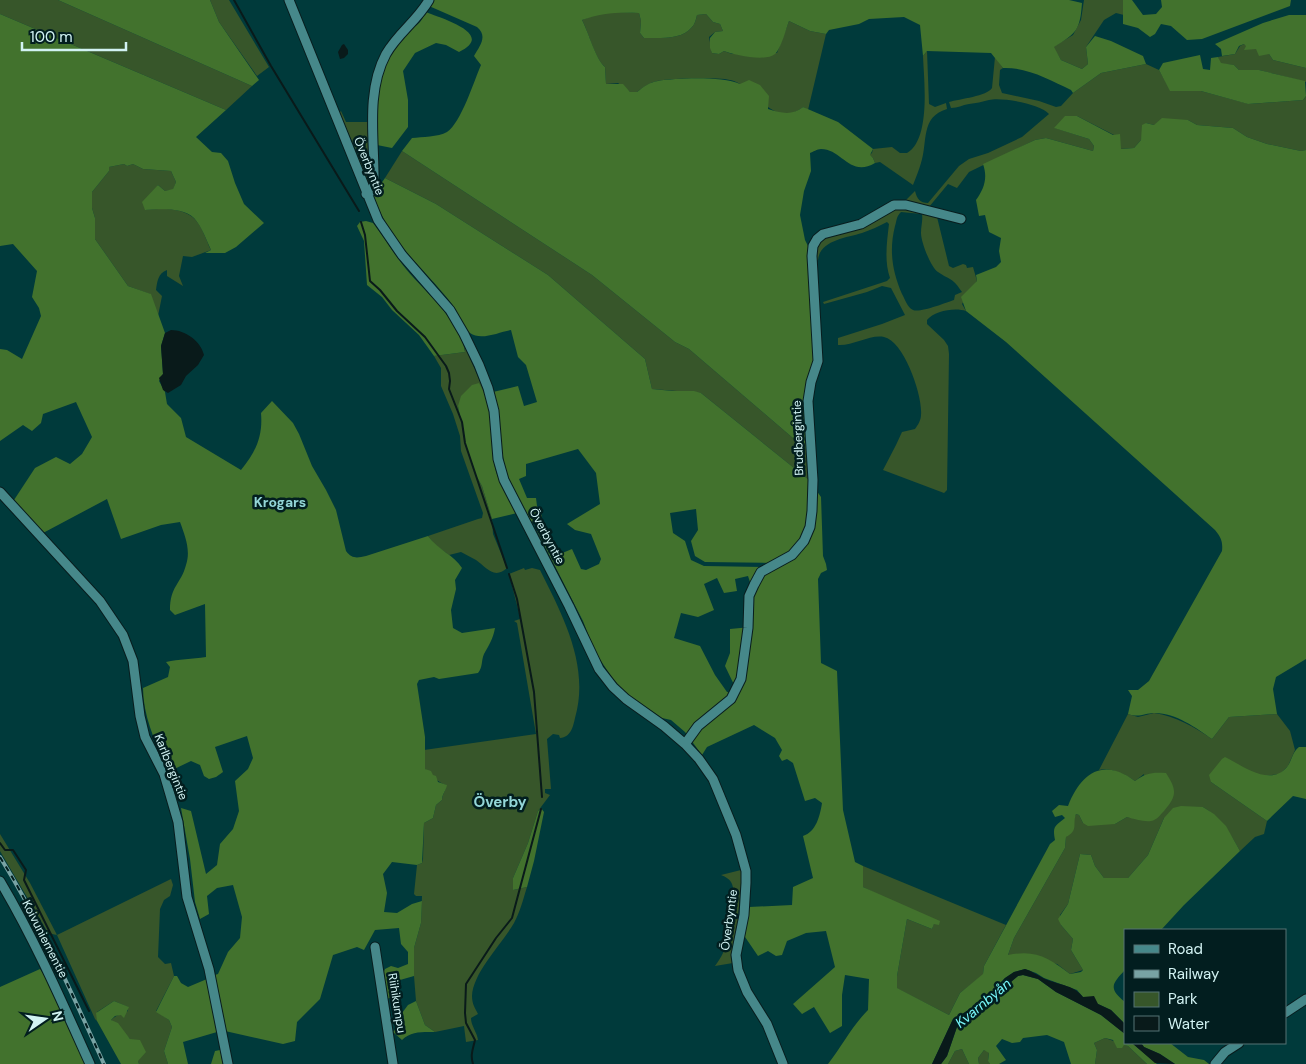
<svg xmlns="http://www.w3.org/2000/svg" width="1306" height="1064" font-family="'DM Sans',sans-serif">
  <rect width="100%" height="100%" fill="#003a3b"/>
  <path fill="#37562a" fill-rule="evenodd" d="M0,0H58L252,86L226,110L0,14Z
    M210,0H229L269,67L257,76L219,22Z
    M1084,0H1123L1124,15L1116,13L1104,20L1086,47L1088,64L1082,69L1061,60L1053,47L1073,35L1081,20Z
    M617,12L639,13L641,21L640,33L644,38C659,38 682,40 692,27C695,24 696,19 697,15L706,14L713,22L720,24L723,31L715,32L709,37L712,53L719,54L724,51L732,54L777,53L789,21L810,31L826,34L808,110L803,107C775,130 756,89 734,81C721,76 672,78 657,81C649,83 643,87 637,92H630L618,83L606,84L605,67C595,59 589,33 582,20L597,14Z
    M1244,44L1269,54L1273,60L1306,68V82L1259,70H1239L1234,65L1220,64L1218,57L1235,54L1240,46Z
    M927,51L929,104L935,107L946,103L947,109C920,117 928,142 921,163C919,170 916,177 913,185L880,162L875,163L873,158L869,155L872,153L873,149L892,147L900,153H907C931,139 924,80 923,56Z
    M995,57L1003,68L1000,70L999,85L1002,93L1039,101L1056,107L1061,106L1073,93L1101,73L1146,64L1159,70L1171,91H1201L1249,104L1303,100L1306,96V150L1301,151L1267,144L1247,137L1233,128L1197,125L1188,120L1154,125L1146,123L1141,140L1134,148L1120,149L1114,135L1077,116L1055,128L1089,139L1094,146L1093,151L1046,138L1035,140L969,172L957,188L948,184L929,207L904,202L915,191C917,199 920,203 928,203L959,166L969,159L988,153L1022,137L1049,114C1041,104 1002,97 989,100C982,102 976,103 969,104C962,105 958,108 951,108L949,102C960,99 987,96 992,88Z
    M341,111L346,122H368L372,180L368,184L366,183L359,166L358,154L339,113Z
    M402,151L592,275L675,342L689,349L808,451L809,480L701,393L652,389L645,359L548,275L436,204L385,178Z
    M124,164L127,166L133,164L143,169L171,171L176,182L173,190L165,191L158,185L145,210C160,209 177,207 191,216C201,222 206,240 211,250L192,257L183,256L179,276L183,286L167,276V270C158,273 157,282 156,290L162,296L158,316L150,294L128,286L95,239V218L92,208V192L109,171V167Z
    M897,206L937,217L949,266L953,268L963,264L966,265L967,268L973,267L977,281L962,304L966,311C955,307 934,311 927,320V324L944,340L948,346L949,354L947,490L944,493L883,470L896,445L902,432L915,429C918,425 921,420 921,415C923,396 904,341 884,337C871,334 853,346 838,345V338L882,324L905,315L891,288L882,286L867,292L824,304L823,302L887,281L890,278C884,261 887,241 889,224L887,222C879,226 871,230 862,233C846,238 820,240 818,260L815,261L817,244L825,237ZM901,212L922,214C923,220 921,226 921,233C921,242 931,268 938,272C951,281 952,277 962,292L955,295L954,300C945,303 920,313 913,310C907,307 905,299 902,294C892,271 889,250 895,226C897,220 896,217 901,212Z
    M464,344L486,396L458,406L465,443L474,472L482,486L492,519L493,534L507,568C494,580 486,567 476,560C471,557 466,555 461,552L449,555L435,545L428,536L478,519L482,518L483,513L461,451L460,436L453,414L441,386V368L434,356L465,352Z
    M524,568L525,570L532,568L540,570C563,616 590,666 575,718C573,727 571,737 560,738L559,735L553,734L547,739L551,789H545V793L550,795L538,811L528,843L513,878V890L527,887C523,900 520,912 514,923C502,944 473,972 472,996C472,1004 475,1008 478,1014L471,1018C471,1026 477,1032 478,1040L466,1042L464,1026L435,1032L425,1025L416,1001L414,976V948L421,923L422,896H416L414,894L417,865L422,863L423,859L424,823L433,818L436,805L442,800C442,794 446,791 446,785C437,782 433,776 425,769L424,750L536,734L517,623L514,621L520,619V617L509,574Z
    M1154,713C1176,716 1194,727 1212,739L1229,717L1277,714L1290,731L1295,750L1288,766L1280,774L1211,782L1267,821L1264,834L1255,837L1240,851C1230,833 1221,818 1203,807L1164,818L1148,855L1128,878H1104L1095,866L1091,855L1080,854L1068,904L1060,915L1061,925L1073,939L1071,950L1083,970L1070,974L1057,964L1008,955L1014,938L1065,848L1066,837L1076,814L1079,815L1083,823L1115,824L1127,817L1151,821L1144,774L1135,781C1127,775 1109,767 1099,770L1128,714L1138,717Z
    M0,834L30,883L57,935L171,879L173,885L170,896L164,900L160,909L158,957L165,964L171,963L174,976L156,1011L169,1020L172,1027L164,1051L168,1064H139L130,1039L111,1020C116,1015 122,1014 128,1011V1007L114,1001L97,1012V1021L95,1019L57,935L48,933L0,851Z
    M863,866L1006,925L984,966L983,975L960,993L949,1015L896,988L897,976L907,919L932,929L934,923L863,887Z
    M741,870L742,877L738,916L739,921L732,949L733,963L715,966C718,962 721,957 723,953C731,938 738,900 732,884C730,879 726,877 721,875Z
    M1105,1038L1128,1046L1147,1064H1095L1097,1050L1094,1043Z
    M962,1049L969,1064H948L955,1051Z
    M984,1050L988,1051L989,1053L988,1060L990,1064H979L978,1058Z"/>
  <path fill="#42722d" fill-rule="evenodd" d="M58,0H210L219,22L259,80L252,86Z
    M432,0H1069L1082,3C1080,30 1077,33 1054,47L1061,60L1082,69L1088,64L1086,47L1095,36L1111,41L1143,56L1146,64L1101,73L1073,93L1071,90C1050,80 1027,67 1003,68L991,53L927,51L923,56L920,25L904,17L869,19L859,24L829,30L826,34L810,31L789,21C786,29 781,49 775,54C766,62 734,55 724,51L719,54L712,53L710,48V38L715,32L723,31L720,24L713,22L706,14L697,15C696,19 695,24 692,27C682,40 659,38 644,38L640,33L641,21L639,13C618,12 601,13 582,20C589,33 595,58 605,67L606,84H623L630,92H637C643,87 650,82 658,81C677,78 722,76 740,84L749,80L760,85L769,96L768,109C781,113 792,116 803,107L838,122L873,149L870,155L873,158L875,163C850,178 842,149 821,149C817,149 813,152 810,153L811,171L804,191L800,215L805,240L809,248L814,356L807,385L808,451L689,349L675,342L592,275L402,151L412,138C422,137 438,137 447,132C461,123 474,81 481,65L474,56C480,46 488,36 477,27L429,6Z
    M1123,0H1132L1143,15L1156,14L1162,7L1161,0H1291L1290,6L1202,39L1187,40L1171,26L1161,24L1155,34L1150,37L1138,28L1123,24Z
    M426,12C440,18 497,34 459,52L446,45L436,43L415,53L403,71L408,100V127L392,148L377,145C377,104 376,71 402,37C406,30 415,28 420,22C422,20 424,15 426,12Z
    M0,14L226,110L196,137L212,152L221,153L228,161L235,183L244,204L264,223L236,247L225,253H205L211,250C206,239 202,227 194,218C184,207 158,209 145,210L142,202L158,185L165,191L173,189L176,182L171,171L143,169L133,164L127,166L124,164L109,167V171L92,192V208L95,218V239L128,286L151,294L165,333L161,346L163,374L159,381L165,392L167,404L181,418L186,437L241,470C256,452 263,436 261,413L272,401L293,423L299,434L312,466L326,490L336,510L346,551C352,559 357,558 366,556L428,536C438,550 454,555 462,568L455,580L456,589L451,610L453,628L462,633L495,628C493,639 489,645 484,654C481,661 483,667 478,673L439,679L434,677L419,680L417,684L425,737V769L431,771L433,775L436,776L438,782L447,785C446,791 442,794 442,800L436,805L433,818L424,823L422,863L417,865L392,862L383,874L387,893L384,912L397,913L412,904L422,901L421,923L414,948V976L400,980L391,985L390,998L386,999L382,976L385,969L391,966L398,968L408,964V952L401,944L399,928L375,930L364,950L357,947L333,955L320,999L297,1022L295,1041L283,1044L225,1031L215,975L218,974L228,952L240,938L242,917L233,885L217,888L207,896L209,914L200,919L195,902L190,859L181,808L191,811L206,874L217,865L220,844L233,829L239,811L235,781L248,769L253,758L247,736L215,747L223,772L216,777L209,779L204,776L200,765L191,761L168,772C157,745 143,718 143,688L168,677L170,667L166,662C179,659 192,659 206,657L205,604L175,615L170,610C170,586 181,584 186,565C191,550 185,536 180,522L161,525L121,539L107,499L43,533L14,500L35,468L56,457L70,464L82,454L92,437L76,402L43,414L41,423L32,431L23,425L0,441V349L7,350L22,359L41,316L39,308L32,297L37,271L13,244L0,246Z
    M1289,15H1306V68L1273,60L1269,54L1259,56L1256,49L1244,50L1246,46L1244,44L1239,46L1235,54L1222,56L1221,49L1215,44L1263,23Z
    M1200,55L1203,69L1210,70L1211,58L1218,57L1221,63L1234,65L1239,70H1259L1305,81L1306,96L1303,100L1248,104L1201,91H1170L1159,70L1163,63Z
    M1065,116H1077L1113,135L1120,134L1121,149L1134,148L1141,140L1142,125L1146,123L1154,125L1162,118L1188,120L1197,125L1233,128L1247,137L1267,144L1301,151L1306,150V659L1276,677L1273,689L1277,714L1229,717L1212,739C1196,728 1176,713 1155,713C1144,713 1140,718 1128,714L1132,696L1128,690H1138L1149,681L1222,551C1223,542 1221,537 1215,530L1006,342L966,311L961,297L977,281L976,275L996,267L1001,262L999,251L1001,238L989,232L985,215L979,216L976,200C984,189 988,178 983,164L1035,140L1046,138L1093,151L1094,146L1089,139L1054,128Z
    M385,178L436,204L548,275L645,359L652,389L673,391H694L701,393L809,480L821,497L823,556L826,564L827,570L821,573L818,579L821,663L837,671L843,810L855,862L863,866V887L940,921L939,925L934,924L932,929L907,919L897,976V988L949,1015L960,993L983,974L984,966L1050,844L1055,840C1052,825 1056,826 1065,818L1062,815L1055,817L1052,811L1059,805L1068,806C1081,773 1103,757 1135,781C1146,773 1152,772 1166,773C1177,790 1177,796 1164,811C1160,815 1157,820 1151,821C1144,822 1134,819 1127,817L1115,824L1088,826L1083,823L1079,815L1076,814C1072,825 1079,830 1066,837L1065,848L1014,938L1008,955C1036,949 1049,958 1070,974L1081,972L1083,970L1071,950L1073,939L1061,925L1058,919L1068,904L1080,854L1091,855L1095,866L1104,878H1128L1148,855L1164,818L1173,808L1181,806L1203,807L1214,814L1226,826L1240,851L1184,905L1161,930H1125V970C1112,984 1108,988 1125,1002V1024L1111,1010L1083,997L1077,990L1044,978L1036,973L1025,969L1014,972L1005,978L985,1001L953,1019L932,1064H828C842,1046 852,1026 868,1010L869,979L845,975L842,995V1026L830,1033L814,1007L802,1014L793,1004L835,967L826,931L806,933L787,941L782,955L776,956L768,951L758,956L743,934L749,907L792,905L793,887L813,878L803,836C816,832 820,816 822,803L815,798L805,801L793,763L787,759L782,761L779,756L782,750L775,738L754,725L707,747L702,755L685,732L671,720L662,718L628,695L613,679L595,652L583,621L537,531L545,526L560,554L572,549L581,569L586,570L599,564L601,559L591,534L575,530L567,524L600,504L596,473L578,449L526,464V476L519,479L527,498H536L537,506L542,516C540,521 538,523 532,522L529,518L509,482L505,469L493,392L518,386L524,406L537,402L526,365L518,357L511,330C499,332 481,341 470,333C463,329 458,312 452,304C424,268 390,243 374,197L378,188ZM696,509L698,530L691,541L695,556L705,562L773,563L755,587L752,597L751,627L730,629V653L725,666L738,693L727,692L715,675L700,646L674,638L681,613L698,617L714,610L704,584L717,578L724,593L737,591L735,579L748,576L751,585L763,567L704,566L691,560L685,541L673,533L670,513Z
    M366,221L373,223C383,236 392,251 402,264C421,289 461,320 465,352L434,356L419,335L392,310L382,297L367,285L364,241L357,226L360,222Z
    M479,383C495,411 489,433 494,463C497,481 508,498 517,513L492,519L482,486L474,472L465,443L458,406L461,396L472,385Z
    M1299,747H1306V799L1293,796L1267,821L1211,782L1209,775L1222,759L1225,757C1243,766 1270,787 1287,767C1292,761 1292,752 1299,747Z
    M541,808L544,812L534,861L527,887L513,890V878L528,843L538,811Z
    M40,969L52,987L86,1064H0V987Z
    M1023,975L1038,979L1056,992L1101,1015L1125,1034V1043H1132L1157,1064H1147L1128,1046L1124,1045L1122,1048H1117L1113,1040L1105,1038L1094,1043L1097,1050L1095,1064H1071L1064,1042L1047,1035L1023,1038L1020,1042L1012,1043L1002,1039L996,1046L1006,1060L999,1064H990L988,1061L989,1053L984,1050L978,1058L979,1064H969L962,1049L955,1051L948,1064H941L947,1056L958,1024L988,1006L1012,981L1018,976Z
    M174,976H177L181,983L188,987L207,979L217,1032L183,1042L188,1064H168L164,1051L172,1027L169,1020L156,1012Z
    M114,1001L129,1007L124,1018L121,1015L115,1016L111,1020L118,1023L130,1039L140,1040L146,1052L138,1061L139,1064H121L97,1021L96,1013Z
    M416,1001L425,1025L435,1032C423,1032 411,1031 402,1040L393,1032L404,1017L402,1013L408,1005Z
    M1141,1043H1170L1188,1057L1204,1060L1209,1064H1175L1160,1054L1144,1047Z
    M220,1050L223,1064H211L215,1051Z"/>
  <path fill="#091a1a" d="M344,44L348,50V54L344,58L340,59L338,52L342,45Z
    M171,330C185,330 201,341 204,355L198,365L186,376L181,385L168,393L163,390L159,378L163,374L161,346L165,333Z
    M1025,969C1032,971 1037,975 1043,978C1057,985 1073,984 1083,997L1094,996L1098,1004L1111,1010L1125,1024V1034L1101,1015L1056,992L1038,979L1023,975L1018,976L1012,981L988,1006L958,1024L947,1056L941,1064H932L953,1019L985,1001L1005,978L1014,972Z
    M1132,1043H1141L1144,1047L1160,1054L1175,1064L1155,1063Z"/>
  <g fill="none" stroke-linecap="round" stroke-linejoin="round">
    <path stroke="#091a1a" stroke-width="2" d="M234,0L271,66L359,211
      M361,222L365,235L370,281L380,290L397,311L425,337L446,366L449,373L450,381L449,389L462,422L465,443L507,568
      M509,574L517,599L534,692L542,797
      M0,843L5,850H13L26,870L24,880L89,1011
      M473,1064C470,1055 473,1049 475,1040L466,1023L465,1013L466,984L496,938L512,918L541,809"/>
    <g stroke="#081d1e" stroke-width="11">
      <path id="minor" d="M289,0L378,220L402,255L450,310L464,334L479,365L488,388L494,411L498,459L504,480L569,606L599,669L613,687L626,699L664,726L685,744L699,759L713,779L736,835L746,871V883L744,915L736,955L738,970L747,992L767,1024L783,1064
        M366,194L372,191L374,184C375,142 365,93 386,54C398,33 417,21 429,0
        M0,492L100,601L123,635L133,661L140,716L145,737L164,774L178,822L187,897L209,969L228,1064
        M685,744L698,726L731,699L741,679L748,628L749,596L754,585L761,572L792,555L804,541L810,527L812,511L813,480L808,401L811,382L818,361L812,256L813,246L817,239L823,234L861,224L894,205H906L961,219
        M0,881C35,940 62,1002 90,1064
        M375,947L393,1064
        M1285,1013L1306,999
        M1215,1064L1225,1052L1239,1043"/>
    </g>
    <use href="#minor" stroke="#46888a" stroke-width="9"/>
    <g stroke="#78a3a4" stroke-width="4">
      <path id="rail" d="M0,857C41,923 72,994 104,1064"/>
    </g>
    <use href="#rail" stroke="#021e1f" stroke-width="2" stroke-dasharray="5.5" stroke-linecap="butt"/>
  </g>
  <g text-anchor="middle" stroke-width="5" stroke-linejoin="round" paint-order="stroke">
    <g font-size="12" fill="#d2f3f3" stroke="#021e1f">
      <text transform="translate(369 166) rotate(68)" y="4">Överbyntie</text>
      <text transform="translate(798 438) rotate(-92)" y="4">Brudbergintie</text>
      <text transform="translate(547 536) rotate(62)" y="4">Överbyntie</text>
      <text transform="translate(171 767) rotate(68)" y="4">Karlbergintie</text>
      <text transform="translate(729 920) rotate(-82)" y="4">Överbyntie</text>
      <text transform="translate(45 939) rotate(63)" y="4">Koivuniementie</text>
      <text transform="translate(397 1003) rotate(81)" y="4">Riihikumpu</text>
    </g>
    <g font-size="14" font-weight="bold" fill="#93d6d7" stroke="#021e1f">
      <text x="280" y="507">Krogars</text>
    </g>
    <g font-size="14" font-style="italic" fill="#78f9fc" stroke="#021e1f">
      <text transform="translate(983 1003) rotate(-40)" y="5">Kvarnbyån</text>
    </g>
    <g font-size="15" font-weight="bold" fill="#93d6d7" stroke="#021e1f">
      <text x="500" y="807">Överby</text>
    </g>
  </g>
  <rect x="1124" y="929" width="162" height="115" fill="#021e1f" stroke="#557374"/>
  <rect x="1134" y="945" width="25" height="8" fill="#46888a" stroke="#557374"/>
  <text x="1168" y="954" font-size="15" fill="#d2f3f3">Road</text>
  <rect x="1134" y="970" width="25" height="8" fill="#78a3a4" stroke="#557374"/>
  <text x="1168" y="979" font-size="15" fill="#d2f3f3">Railway</text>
  <rect x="1134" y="992" width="25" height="15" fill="#37562a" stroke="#557374"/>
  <text x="1168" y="1004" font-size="15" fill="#d2f3f3">Park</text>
  <rect x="1134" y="1016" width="25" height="15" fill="#091a1a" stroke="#557374"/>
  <text x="1168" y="1029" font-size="15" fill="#d2f3f3">Water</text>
  <g transform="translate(45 1019) rotate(77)" stroke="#021e1f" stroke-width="4" paint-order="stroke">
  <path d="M0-4L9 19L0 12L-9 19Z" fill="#d2f3f3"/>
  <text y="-8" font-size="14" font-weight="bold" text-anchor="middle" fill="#d2f3f3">N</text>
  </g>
  <path d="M22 42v8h104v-8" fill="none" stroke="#d2f3f3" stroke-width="2.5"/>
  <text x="30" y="42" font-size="15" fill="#d2f3f3" stroke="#021e1f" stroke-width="4" paint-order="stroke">100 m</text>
</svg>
